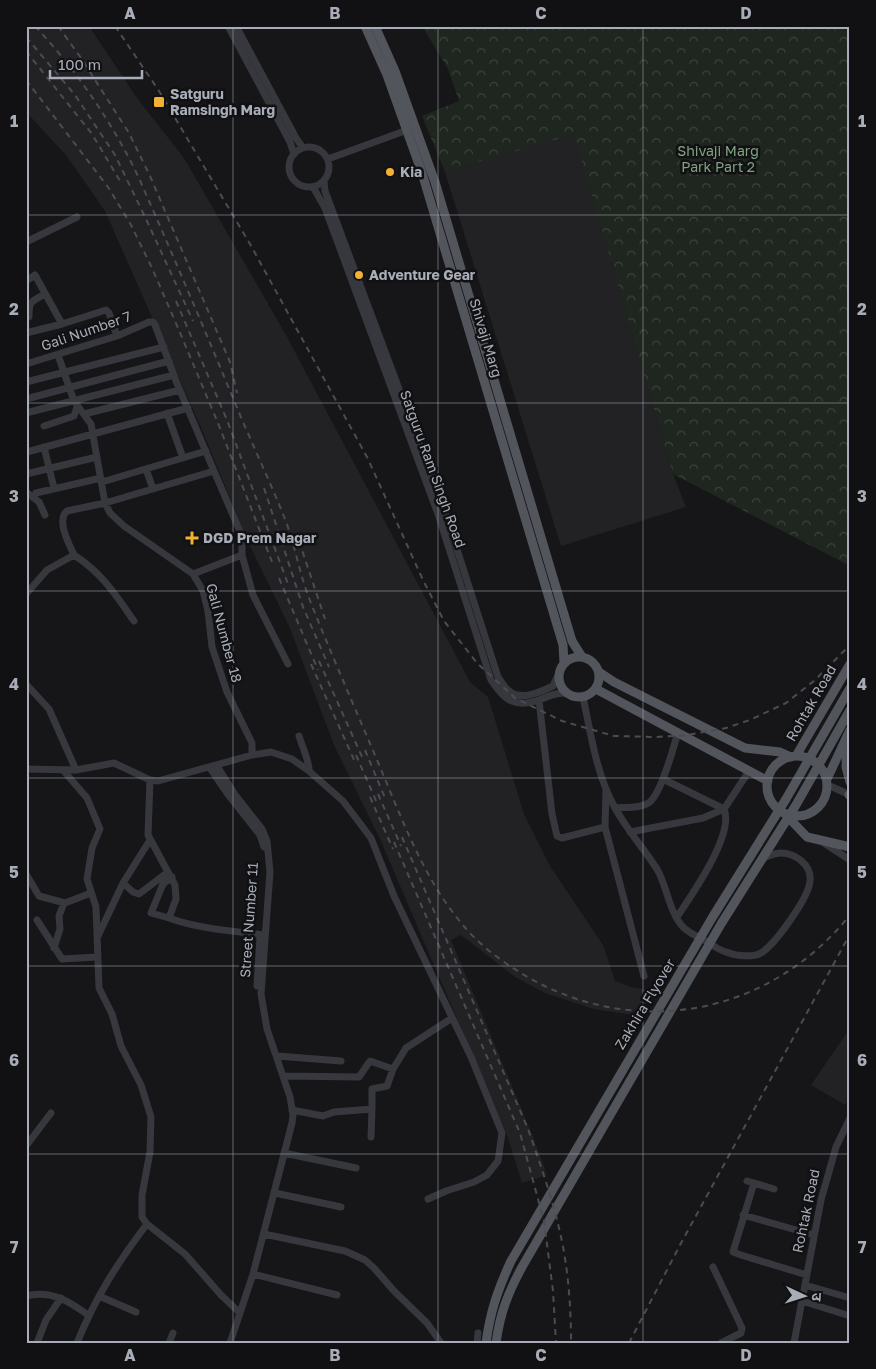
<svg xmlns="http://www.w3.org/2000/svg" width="876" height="1369" font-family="'Golos Text','Noto Sans Devanagari',sans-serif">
  <defs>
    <pattern id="park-crowns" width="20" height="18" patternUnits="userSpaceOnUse" patternTransform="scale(1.25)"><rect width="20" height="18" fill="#1e261f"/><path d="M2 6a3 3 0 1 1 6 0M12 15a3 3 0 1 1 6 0" fill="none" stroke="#3c433d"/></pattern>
  </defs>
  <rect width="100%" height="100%" fill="#161618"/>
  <path fill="#222225" d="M26,26H89L137,98L184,158L286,335L470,682L488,697L524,814L550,866L603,945L615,981L634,988L654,990L639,1016L594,1009L545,993L515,977L461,935L451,940L534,1139L547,1175L522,1183L508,1138L380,839L334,745L289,626L250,546L202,430L105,211L66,155L26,112Z
    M574,133L673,474L686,507L561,546L445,172Z
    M850,1028V1097L845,1105L811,1085Z"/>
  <path fill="url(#park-crowns)" d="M422,26H850V566L673,474L574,134L445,172L422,116L459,101L448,69Z"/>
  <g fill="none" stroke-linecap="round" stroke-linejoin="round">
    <path stroke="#37383d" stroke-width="7" d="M228,26L290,142L294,154
      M236,26L296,138L303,148
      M289 167a20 20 0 1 1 40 0a20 20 0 1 1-40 0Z
      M328,159L410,129
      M324,181L325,191L445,512L498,677C501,681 504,687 508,690C520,702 540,692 553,686L559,673
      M313,187L325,208L438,514L491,680C503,698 513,708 536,701C549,697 551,693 566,693
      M26,242L77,217
      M26,281L35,275L62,324L106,310L109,313L117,336
      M26,318L29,317C29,300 31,302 45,294
      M26,333L62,324
      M58,355L74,401L91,424L105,503L110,513L124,526L193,574L203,591L208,611L212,647L227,692L252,743V755
      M26,364L117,336L149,322H153L155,325L176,381L214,471L242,536V555L253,595L288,664
      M26,382L164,347
      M26,399L169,361
      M26,413L174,375
      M167,413L183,458
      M84,414L180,390
      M44,426L74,416L77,407
      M44,447L54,488
      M27,452L188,408
      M146,469L153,489
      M26,474L97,457
      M102,482L206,451
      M26,492L39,502L45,515
      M36,493L101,478
      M74,555C69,544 56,520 67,511L105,503L214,471
      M193,574L242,555
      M26,594L47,570L74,555C102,573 115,594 134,621
      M26,684L49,709L76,770
      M583,697C591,734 596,773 614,806C626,829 643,847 657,869C667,886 669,912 683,927C689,933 698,937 706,941C713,946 721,951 729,953C737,956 752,957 759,954C774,947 809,897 810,881C812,865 795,853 781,853C774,853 769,856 763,858
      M539,700L552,814L557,836L562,838L605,827
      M299,736C302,746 310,763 309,771
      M217,766L236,796L262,829L267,841L270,872L261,994L267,1029L290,1097L293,1115L292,1123L253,1274L230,1343
      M210,768L227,793L260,835L264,847
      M26,769L76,770L114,763L150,780L158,781L252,755L271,752L292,759L309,771L343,801L371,838L394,896L471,1057L502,1133L498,1161L487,1175L474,1182L446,1191L428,1199
      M63,770L87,798L100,829L92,848L87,879L96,907L99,988L112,1014L121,1046L141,1085L151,1117L150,1152L142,1195V1217L147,1224L185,1254L221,1295L240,1313
      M663,779L724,809C735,834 691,896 677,917
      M150,780L148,835L175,885L176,899L169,918C199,929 233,931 265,935
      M828,788L830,786L850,795
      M606,791L605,827L644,976
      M615,808C625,807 641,809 650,802C662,791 673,749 678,732
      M630,832L703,818L724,809L749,771
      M821,841L850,860
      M26,874L39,896L65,903L91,893
      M123,883L133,892L139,894L168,872
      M169,918L151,913L163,884L172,877
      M37,920L62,959L97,957
      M98,936L123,883L150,840
      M54,948L60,929L59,916L64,903
      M257,986L260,937
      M277,1056L341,1061
      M283,1076L359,1077L370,1061L393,1069
      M372,1109V1089L387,1086L393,1069L406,1048L452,1018
      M292,1110L323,1116L334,1112L372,1109L371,1137
      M26,1146L51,1113
      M284,1153L356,1168
      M747,1181L754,1183L733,1252L741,1255L807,1275
      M754,1183L774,1189
      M275,1193L341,1207
      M743,1215L814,1235
      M264,1234L345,1251L365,1260L374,1268L394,1291L427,1323L441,1343
      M713,1267L742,1328L741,1333L721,1343
      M253,1274L337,1295
      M805,1285L850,1298
      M26,1296C51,1290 69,1301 88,1315
      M99,1296L136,1312
      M802,1301L850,1316
      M26,1342L27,1343
      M37,1343L46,1320L61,1298
      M77,1343C95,1298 118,1262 147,1224
      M169,1343L173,1333
      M477,1343L478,1333
      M794,1343L821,1200L836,1147L850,1118"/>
    <path stroke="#53555c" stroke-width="9" d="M365,26L387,75L422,173L563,645L564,663
      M375,26L395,71L435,182L572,641L582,657
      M559 677a20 20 0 1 1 40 0a20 20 0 1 1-40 0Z
      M599,672L614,682L745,748L780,752L791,757
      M596,689L768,781
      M847,742L846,767L850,782
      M767 786a30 30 0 1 1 60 0a30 30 0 1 1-60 0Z
      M796,756L850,664
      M827,779L850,730
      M849,795H850
      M786,815L807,837L850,847
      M486,1343C490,1312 498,1289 511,1261L712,918L786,799L850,688
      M496,1343C500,1313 508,1293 522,1267L721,924L796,805L850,710"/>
    <path stroke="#4a4c52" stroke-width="2" stroke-dasharray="6 5" stroke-linecap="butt" d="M35,26C76,70 112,122 138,176C173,255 207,335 240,415C255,450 271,484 285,519C295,545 299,572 309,598C333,659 360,719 385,779C405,827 425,878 458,919C477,944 503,963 531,979C642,1040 771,1013 850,915
      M58,26L81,58L129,133L150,176L230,362L237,393
      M115,26L159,91L250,244L367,457L423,580L444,621L477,663L515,698L562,721L614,736L657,737L687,735L726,728L750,720L786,703L815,680L845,650L850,643
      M26,37L75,95L115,155L146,219L193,321
      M26,51L92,134L120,181
      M26,80L108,187L131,225L152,268L175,321L218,423L272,562
      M176,301L227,420L288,584
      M264,488L303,607L329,667
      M299,541L325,619
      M279,578L318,670
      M319,661L363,759
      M311,664L355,762
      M365,750L385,798
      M356,755L377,803
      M378,794L401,846
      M370,797L393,849
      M402,837L528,1129C539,1161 551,1194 559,1228C568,1265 571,1305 571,1343
      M394,842L520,1133L544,1221L553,1291L556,1343
      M629,1343L680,1245L850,934"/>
  </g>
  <path fill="none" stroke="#a8adb8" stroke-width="1" stroke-opacity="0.55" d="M233,26V1343M438,26V1343M643,26V1343M26,215H850M26,403H850M26,591H850M26,778H850M26,966H850M26,1154H850"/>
  <g fill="#f2b134" stroke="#111113" stroke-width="2">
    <rect x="153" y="96" width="12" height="12" rx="2.5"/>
    <circle cx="390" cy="172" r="5"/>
    <circle cx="359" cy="275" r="5"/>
    <path d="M189.5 530.5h5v5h5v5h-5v5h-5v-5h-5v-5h5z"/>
  </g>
  <g text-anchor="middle" stroke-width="5" stroke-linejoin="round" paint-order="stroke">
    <g font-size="14" font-weight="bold" fill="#a8adb8" stroke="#111113" text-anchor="start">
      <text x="170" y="99">Satguru<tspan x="170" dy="16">Ramsingh Marg</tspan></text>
      <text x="400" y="177">Kia</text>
      <text x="369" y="280">Adventure Gear</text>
      <text x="203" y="543">DGD Prem Nagar</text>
    </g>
    <g font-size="14" fill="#7fa381" stroke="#111113">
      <text x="718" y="156">Shivaji Marg<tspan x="718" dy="16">Park Part 2</tspan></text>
    </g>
    <g font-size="14" fill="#a8adb8" stroke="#111113">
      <text transform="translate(86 331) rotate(-19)" y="5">Gali Number 7</text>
      <text transform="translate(486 338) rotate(73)" y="5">Shivaji Marg</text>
      <text transform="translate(433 469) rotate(70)" y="5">Satguru Ram Singh Road</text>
      <text transform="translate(224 633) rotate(75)" y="5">Gali Number 18</text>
      <text transform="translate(811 703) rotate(-60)" y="5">Rohtak Road</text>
      <text transform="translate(249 920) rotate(-86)" y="5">Street Number 11</text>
      <text transform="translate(645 1004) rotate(-59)" y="5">Zakhira Flyover</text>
      <text transform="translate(806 1211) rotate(-78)" y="5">Rohtak Road</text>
    </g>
  </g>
  <rect width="876" height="1369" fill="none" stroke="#111113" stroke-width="55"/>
  <g transform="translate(804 1296) rotate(94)" stroke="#111113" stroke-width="4" paint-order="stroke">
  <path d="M0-4L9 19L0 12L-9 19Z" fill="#a8adb8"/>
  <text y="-8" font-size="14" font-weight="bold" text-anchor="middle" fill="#a8adb8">उ</text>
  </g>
  <path d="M50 70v8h92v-8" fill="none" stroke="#a8adb8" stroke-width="2.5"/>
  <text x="58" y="70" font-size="15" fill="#a8adb8" stroke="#111113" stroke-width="4" paint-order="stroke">100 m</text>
  <rect x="28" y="28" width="820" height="1314" fill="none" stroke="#a8adb8" stroke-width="2"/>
  <g font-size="16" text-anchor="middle" font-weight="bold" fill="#a8adb8">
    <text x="130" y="19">A</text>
    <text x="335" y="19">B</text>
    <text x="541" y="19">C</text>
    <text x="746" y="19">D</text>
    <text x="14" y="127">1</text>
    <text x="862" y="127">1</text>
    <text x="14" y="315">2</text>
    <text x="862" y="315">2</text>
    <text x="14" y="502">3</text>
    <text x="862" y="502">3</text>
    <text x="14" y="690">4</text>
    <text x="862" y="690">4</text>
    <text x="14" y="878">5</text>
    <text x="862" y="878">5</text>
    <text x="14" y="1066">6</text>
    <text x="862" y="1066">6</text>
    <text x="14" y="1253">7</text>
    <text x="862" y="1253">7</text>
    <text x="130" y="1361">A</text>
    <text x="335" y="1361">B</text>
    <text x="541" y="1361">C</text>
    <text x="746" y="1361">D</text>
  </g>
</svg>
